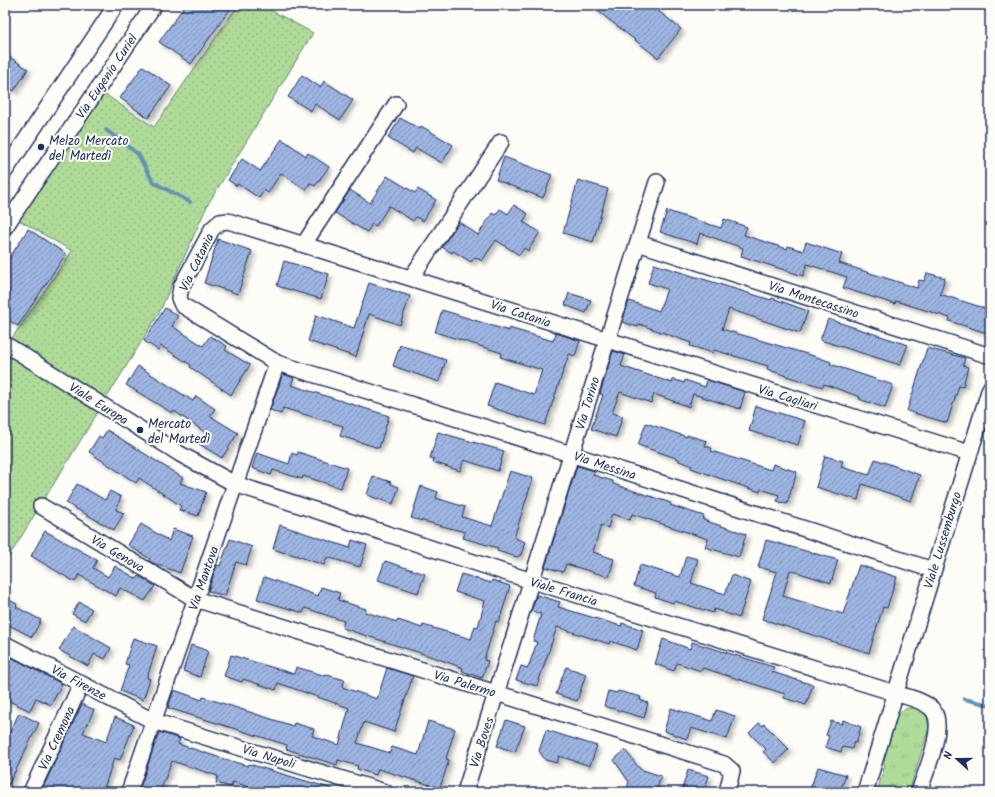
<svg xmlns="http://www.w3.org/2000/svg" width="995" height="797" font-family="Kalam,sans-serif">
  <defs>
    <pattern id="grass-tufts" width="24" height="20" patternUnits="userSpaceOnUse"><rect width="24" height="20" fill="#afda98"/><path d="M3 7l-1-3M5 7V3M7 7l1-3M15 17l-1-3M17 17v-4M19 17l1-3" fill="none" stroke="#96bb85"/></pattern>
    <pattern id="park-dots" width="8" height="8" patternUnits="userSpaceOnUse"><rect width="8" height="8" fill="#afda98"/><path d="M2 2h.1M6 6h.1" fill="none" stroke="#96bb85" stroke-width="1.8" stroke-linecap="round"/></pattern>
    <pattern id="building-hatch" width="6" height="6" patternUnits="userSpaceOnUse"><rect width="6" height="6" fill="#9eb5e2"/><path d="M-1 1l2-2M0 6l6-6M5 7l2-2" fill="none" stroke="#8094ba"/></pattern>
    <filter id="shadow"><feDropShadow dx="3.5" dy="3.5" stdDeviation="2" flood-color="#0004"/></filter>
  </defs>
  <rect width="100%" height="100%" fill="#fdfcf7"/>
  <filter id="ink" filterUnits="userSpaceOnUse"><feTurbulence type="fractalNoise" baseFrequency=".025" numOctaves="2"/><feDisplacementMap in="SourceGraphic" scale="8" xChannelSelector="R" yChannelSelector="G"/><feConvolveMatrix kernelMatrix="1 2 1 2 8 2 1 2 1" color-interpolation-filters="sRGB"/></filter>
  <g filter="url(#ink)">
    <path fill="url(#grass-tufts)" stroke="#65847b" d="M916,707L927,716L929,728L909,792H877L885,765L883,760L898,714L905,709Z"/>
    <path fill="url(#park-dots)" stroke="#65847b" d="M238,5H261L313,33L208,204L159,313L5,563V348L72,251L12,216L97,89L154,127Z"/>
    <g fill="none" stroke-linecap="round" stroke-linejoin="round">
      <path stroke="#6193b6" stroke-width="4" d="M106,130L138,154L153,182L190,202
        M964,699L990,705"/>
    </g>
    <path fill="url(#building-hatch)" stroke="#1b2f5e" filter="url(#shadow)" d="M185,5H233L191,64L159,42Z
      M590,5H651L681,29L658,58Z
      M5,54L28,69L14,91L5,86Z
      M143,66L171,86L148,118L120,98Z
      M302,75L320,87L324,81L353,100L340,120L315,104L311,111L288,97Z
      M400,118L420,129L421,126L453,145L442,163L416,148L413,153L388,138Z
      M282,139L306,156L308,153L329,167L315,186L310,183L306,190L281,173L268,193L264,190L259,198L238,184L237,186L228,180L242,159L260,171Z
      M504,157L552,175L543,198L496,180Z
      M387,176L415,193L418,189L436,200L423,221L416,217L413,221L389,206L376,226L372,224L367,232L335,213L350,190L370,203Z
      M578,180L608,189L593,242L563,233Z
      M514,205L528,214L523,222L540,232L528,251L524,248L519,255L496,240L482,261L475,257L471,262L453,251L452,253L442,247L459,222L478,235L492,213L495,215L500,209L508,214Z
      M667,211L721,228L724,219L747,227L744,235L787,249L788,246L803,251L806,242L842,254L839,263L917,288L919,280L924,281L927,273L945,278L940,294L990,310V334L949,321L950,318L896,301L895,304L843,288L847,277L807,264L803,276L741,256L743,248L700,233L697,244L660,232Z
      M28,229L66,254L18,326L5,318V265Z
      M218,239L252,251L238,294L204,283Z
      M284,261L329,274L321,299L277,286Z
      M654,264L771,300L772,298L808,311L800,333L729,309L722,329L817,357L831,362L830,364L893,385L885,408L859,399L860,397L824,384L823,387L789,377L767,369L768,366L714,350L713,353L690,346L691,343L639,324L638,327L622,322L629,301L659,311L667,289L648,283Z
      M369,283L410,296L400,325L369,314L356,357L308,341L316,315L354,328Z
      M569,293L591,300L586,313L565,305Z
      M165,308L178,316L172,326L203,346L210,336L227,346L225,350L250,365L231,395L190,367L191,365L161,346L158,350L144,341Z
      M442,310L509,331V328L553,341L556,333L580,341L575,356L569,354L545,425L487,406L495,382L534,395L542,370L500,357L502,353L435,332Z
      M828,319L908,345L900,365L820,340Z
      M400,345L446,360L439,382L393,366Z
      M927,348L965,358L963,365L968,367L963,387L959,386L947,423L907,411Z
      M613,351L625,355L621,366L672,383L673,379L684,383L685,380L705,387L707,380L745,392L740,409L693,394L689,407L654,394L651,403L620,392L612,413L623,416L616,437L591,429L603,395L600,394Z
      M138,366L193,401L196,396L215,409L210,416L238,433L222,458L199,444L206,433L174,411L172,413L126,385Z
      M283,374L294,378L291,385L389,416L379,448L340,436L343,426L283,408L281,414L270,410Z
      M756,406L805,421L798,445L749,431Z
      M646,423L687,437V435L707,441L705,446L712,448L711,451L771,470L773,464L797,472L787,504L777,501L779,495L761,489L760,492L719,478L691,468L692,466L679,461V459L638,445Z
      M107,430L183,478L180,483L206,492L198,516L179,510L181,506L139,478L136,483L89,452L99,436L102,438Z
      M438,432L504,451L498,471L464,460L460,471L433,462L434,459L430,458Z
      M298,452L347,468L341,488L303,476L302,479L273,470L271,475L252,468L257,453L289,464L292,453L297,455Z
      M825,456L843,461L841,467L869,475L875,459L920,475L911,501L862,484L858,500L816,487Z
      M577,466L595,471L593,475L613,481V484L671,503L670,505L704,516L703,520L746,534L739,557L705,547L708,539L632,514L630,520L612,514L608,528L601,525L593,552L614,559L609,577L566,564L563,572L545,567Z
      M510,471L533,478L515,535V538L525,542L521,555L517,557L497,551L498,548L463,538L465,532L411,518L421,486L438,492L436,498L465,507L462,517L492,526Z
      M373,476L391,482V484L399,487L393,504L367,495Z
      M77,484L105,500L110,491L121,497L116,510L124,513L114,530L66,503Z
      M141,524L169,541L173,529L193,536L180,573L153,563L149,561L150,559L128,545Z
      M280,525L350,548L352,540L367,545L360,567L327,557L324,565L285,552V553L273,549Z
      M45,531L97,560L93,568L108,577L115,566L137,579L139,576L155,586L145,601L120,588L116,596L79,575L75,582L31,556Z
      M230,539L252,547L246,565L236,562L225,596L208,591L217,565L220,566Z
      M766,540L838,560L831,583L790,570L783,596L843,614L859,565L897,577L887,608L883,607L869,653L762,619L777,572L758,567Z
      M686,556L698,559L691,583L725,594L732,575L751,582L739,618L714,609L713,613L674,601L673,603L655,597L656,593L634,586L640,565L680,577Z
      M385,561L425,574L418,593L378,580Z
      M461,574L491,583L492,580L510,586L499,622L496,621L484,660L488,661L482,678L462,671L463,668L436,658L342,628L344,621L305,608L303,613L257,599L264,577L318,596L321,587L340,593L338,600L366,609L365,612L397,622L398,620L422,628L423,625L471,639L475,626L478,627L485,601L455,592Z
      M537,595L560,602L558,607L621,626L622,623L643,630L637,650L610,641L609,644L557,627L537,686L516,680L521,666L528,668L537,642L533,641L541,614L531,611Z
      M5,598L17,604L16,607L41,620L32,637L7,624L5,629Z
      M79,602L92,609L85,621L72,614Z
      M73,626L111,648L105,659L94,654L88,666L59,650Z
      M133,638L157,646L147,678L150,679L143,700L120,691L129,665L125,664Z
      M663,639L690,649L692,642L774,667L772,672L813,685L806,705L784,698L785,694L703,668L701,671L677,663L674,671L655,664Z
      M191,645L208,651L200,677L183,671Z
      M5,654L62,684L51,705L36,698L30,711L5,699Z
      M231,655L294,674L296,667L326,676L327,675L345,680L342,687L377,699L387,668L413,676L394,732L364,722L357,743L390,753L392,747L418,755L428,721L455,729L446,759L449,760L440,788L378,769L376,775L357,769L358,766L338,760L337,765L286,749L287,745L168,708L174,690L202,700L203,697L293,726L294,723L314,729L312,736L339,745L349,708L278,683L276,690L243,679L242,682L224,676Z
      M566,667L586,674L577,701L556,694Z
      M608,691L617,693L618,691L641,697L640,700L648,703L644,718L604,706Z
      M82,704L94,710L83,733L106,742L115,717L134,725L120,760L114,758L103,792H41Z
      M671,708L712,721L716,710L735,716L727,739L691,728L687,739L664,731Z
      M19,713L39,723L5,792V732L9,734Z
      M506,720L525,726L515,752L497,746Z
      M843,720L861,727L856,743L854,742L852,749L843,747L841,752L825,747L829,736L826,735L831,721L842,724Z
      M759,723L763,726L764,724L789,749L775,763L763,752L766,749L749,733Z
      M546,730L597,746L590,766L559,756L557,763L545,760L539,751Z
      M159,732L180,739L178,744L224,759L248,766L249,764L333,789V792H265L233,782L231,787L216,783L218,776L172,761L160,792H143L139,791Z
      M625,750L640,769L661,776L656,792H626L629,782L614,760Z
      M818,767L846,775L841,789L837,788L836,792H809Z
      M688,770L709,776L704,792H681Z"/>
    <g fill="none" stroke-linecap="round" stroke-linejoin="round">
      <g stroke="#1b2f5e" stroke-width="18">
        <path id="street" d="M5,171L116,5
          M5,227L154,5
          M638,243L990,356
          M304,244L396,104
          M411,278L501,142
          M5,344L180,454L235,484L513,575L895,693C906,697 924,700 932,709C947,725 925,773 919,792
          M41,506L195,599L724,764L732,771L727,792
          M933,570L558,450L277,363L182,305L179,298L181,287L212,229L220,222L228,221L969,453
          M5,644L153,721L385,792
          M31,792L81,684
          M129,792L277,363
          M465,792L657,182
          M865,792L990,388"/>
      </g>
      <use href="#street" stroke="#fdfcf7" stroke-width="15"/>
    </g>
  </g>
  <g fill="#1b2f5e" stroke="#fdfcf7" stroke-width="1.5">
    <circle cx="41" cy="147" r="4"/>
    <circle cx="140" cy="430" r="4"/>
  </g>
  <g text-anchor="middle" stroke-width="4" stroke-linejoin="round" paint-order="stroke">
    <g font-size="13" fill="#1b2f5e" stroke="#fdfcf7">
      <text transform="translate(106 76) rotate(-56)" y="5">Via Eugenio Curiel</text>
      <text transform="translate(196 262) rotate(-64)" y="5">Via Catania</text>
      <text transform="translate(814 299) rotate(18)" y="5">Via Montecassino</text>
      <text transform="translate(521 313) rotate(18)" y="5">Via Catania</text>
      <text transform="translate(788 397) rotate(17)" y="5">Via Cagliari</text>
      <text transform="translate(99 403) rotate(32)" y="5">Viale Europa</text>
      <text transform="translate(587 403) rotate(-73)" y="5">Via Torino</text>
      <text transform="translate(605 465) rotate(18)" y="5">Via Messina</text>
      <text transform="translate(942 540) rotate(-73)" y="5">Viale Lussemburgo</text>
      <text transform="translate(118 553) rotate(31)" y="5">Via Genova</text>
      <text transform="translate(203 578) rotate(-71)" y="5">Via Mantova</text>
      <text transform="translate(564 591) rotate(17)" y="5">Viale Francia</text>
      <text transform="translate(79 682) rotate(28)" y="5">Via Firenze</text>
      <text transform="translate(465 683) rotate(17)" y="5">Via Palermo</text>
      <text transform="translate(56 738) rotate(-65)" y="5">Via Cremona</text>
      <text transform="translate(481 742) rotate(-72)" y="5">Via Boves</text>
      <text transform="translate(269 756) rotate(17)" y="5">Via Napoli</text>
    </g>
    <g font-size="13" fill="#1b2f5e" stroke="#fdfcf7" text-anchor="start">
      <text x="49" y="145">Melzo Mercato<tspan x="49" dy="15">del Martedì</tspan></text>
      <text x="148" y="428">Mercato<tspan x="148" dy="15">del Martedì</tspan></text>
    </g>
  </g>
  <rect width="995" height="797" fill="none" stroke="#fdfcf7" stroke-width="20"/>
  <rect x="10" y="10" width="975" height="777" fill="none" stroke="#1b2f5e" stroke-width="1.5" filter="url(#ink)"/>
  <g transform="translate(957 759) rotate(291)" stroke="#fdfcf7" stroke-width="3" paint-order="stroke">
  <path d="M0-3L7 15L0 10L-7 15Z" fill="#1b2f5e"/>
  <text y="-6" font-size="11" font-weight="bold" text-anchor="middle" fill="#1b2f5e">N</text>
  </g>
</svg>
